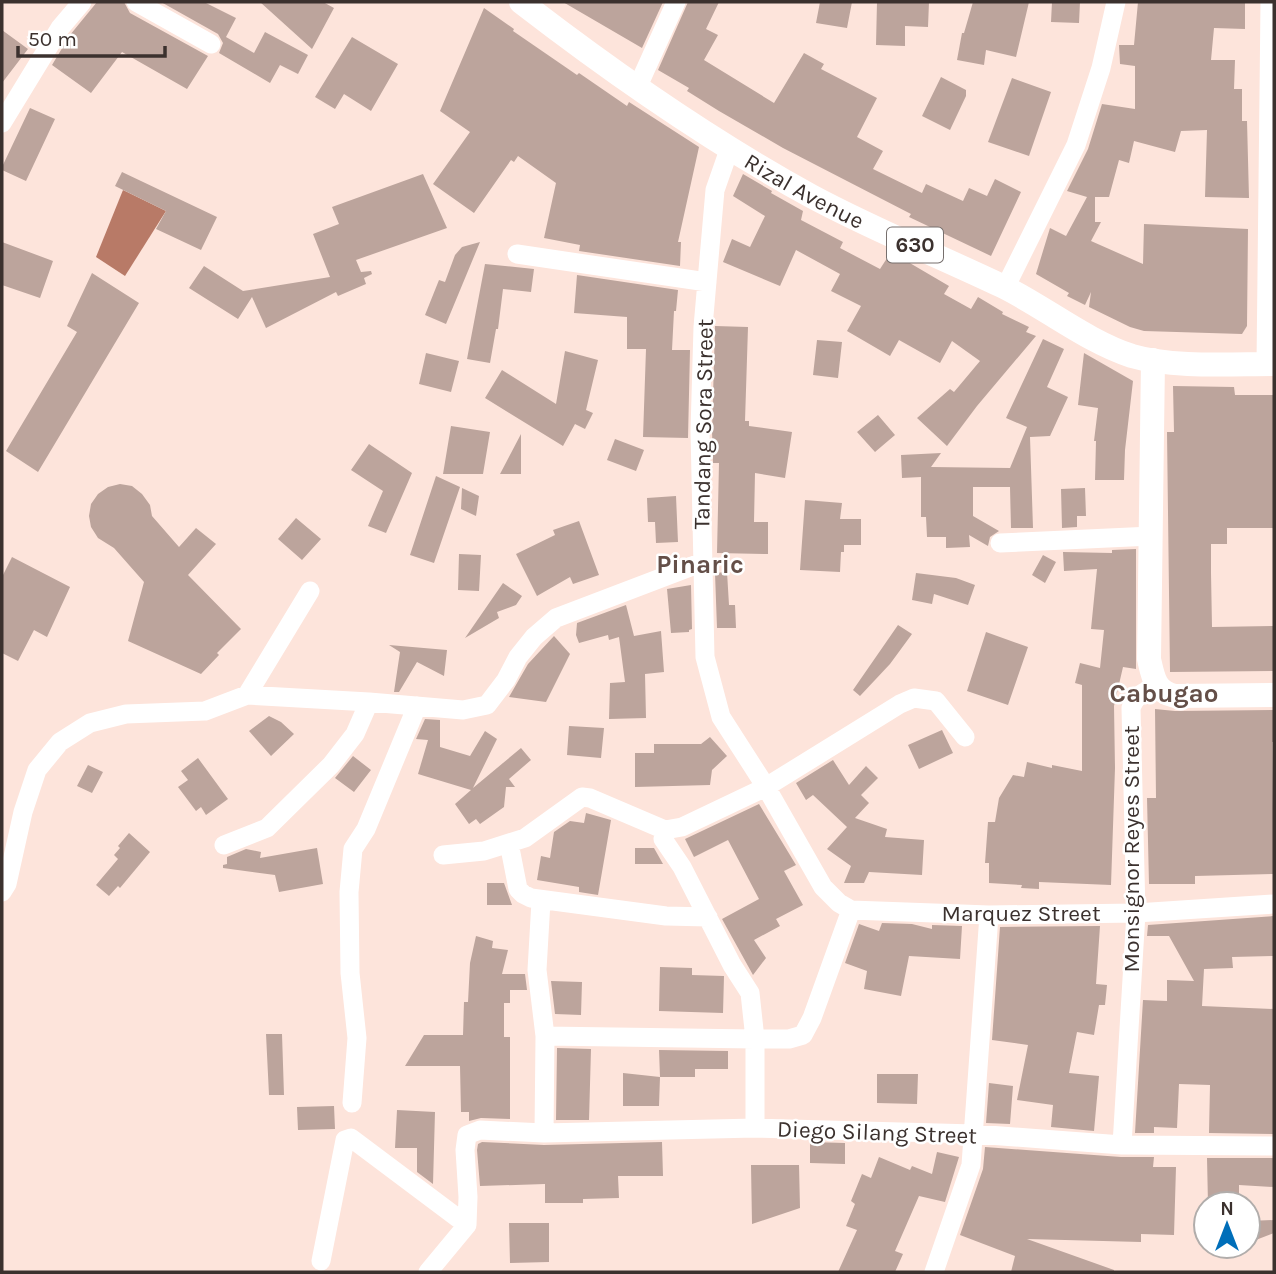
<svg xmlns="http://www.w3.org/2000/svg" width="1276" height="1274" font-family="Karla,sans-serif">
  <rect width="100%" height="100%" fill="#fde4db"/>
  <path fill="#b87a67" d="M123,190L166,211L125,276L96,257Z"/>
  <path fill="#bca49c" d="M97,2H124L130,13L208,56L187,89L122,52L91,93L52,65L70,35Z
    M161,2H204L236,18L226,37L254,53L265,32L308,55L298,74L280,65L270,83L219,53L223,43L218,34Z
    M260,2H323L334,8L312,49Z
    M563,2H663L642,48Z
    M688,2H719L706,29L718,35L704,60L774,103L804,53L824,64L821,69L877,98L857,137L883,151L873,169L922,193L926,184L963,201L969,188L987,196L995,179L1021,192L991,256L909,217L911,214L783,148L719,111L687,91L689,88L658,70Z
    M820,2H852L847,28L816,23Z
    M877,2H929L928,27L905,26V46L876,45Z
    M973,2H1029L1016,57L986,50L984,65L957,60L962,33H964Z
    M1052,2H1080L1079,23L1051,22Z
    M1138,2H1245V29L1214,28L1211,60H1235L1234,89H1242V121H1247L1249,198L1205,197L1207,130L1181,131L1175,152L1134,141L1129,163L1119,160L1109,197H1095V222H1101L1091,241L1143,264L1144,224L1248,229L1247,326L1242,334L1144,331L1130,327L1089,307L1091,292L1085,305L1067,296L1069,293L1036,274L1050,228L1066,236L1087,197L1067,191L1088,149L1102,104L1135,109V66L1120,64L1119,45H1134Z
    M484,8L514,29L513,31L577,75L579,73L627,106L629,102L699,147L678,242H681L680,266L579,251L580,245L544,238L556,183L518,156L514,162L511,160L474,213L433,184L470,132L440,111Z
    M2,30L28,49L2,83Z
    M352,37L398,64L371,111L344,94L335,109L315,97Z
    M941,77L966,90V96L950,130L922,116Z
    M1012,78L1051,92L1029,156L988,142Z
    M30,108L55,119L26,181L2,170V167Z
    M122,172L217,217L201,250L156,229L166,211L115,186Z
    M423,174L447,228L356,260L361,272L371,271L372,274L364,278L366,284L338,296L336,292L266,328L252,297L238,319L189,288L204,266L243,291L330,277L313,234L339,224L332,207Z
    M743,174L772,191L771,193L803,211L801,220L843,242L840,248L880,269L891,252L949,286L944,294L971,309L978,297L1003,312L1002,314L1029,327L1026,332L1036,336L977,406L947,446L917,418L950,389L954,392L980,361L952,341L940,363L899,340L890,356L847,331L861,306L831,291L840,274L796,250L780,286L723,262L732,239L750,247L765,216L733,196Z
    M2,242L53,261L40,298L2,285Z
    M480,242L446,324L425,315L439,280L445,282L455,255L462,247Z
    M485,264L534,269L531,292L503,289L498,329H496L490,363L467,359Z
    M92,273L139,303L38,472L6,451L77,332L67,326Z
    M577,275L678,290L676,311H674L672,350H690L688,438L643,437L646,349H627V317L574,313Z
    M715,326L748,327L745,421H749V426L792,432L785,478L755,473L754,522H768V554L717,553L719,463H713L712,431Z
    M1043,339L1064,349L1047,387L1068,397L1050,436L1030,437L1033,528H1011L1010,487H973V516L999,531L990,537L988,546L969,535L970,547L946,548V537H927L926,517H921V477L902,478L901,455L941,453L931,467L1010,468L1027,427L1006,418Z
    M817,340L842,342L838,378L813,375Z
    M565,351L598,360L586,410L593,413L585,429L575,424L563,446L485,398L502,370L556,404Z
    M426,353L459,361L451,392L419,384Z
    M1084,353L1133,381L1125,450L1124,480H1095L1096,441H1094L1098,408L1078,405Z
    M1173,386L1234,387L1235,395H1274V528H1227V544H1211V573L1212,627L1274,626V671L1170,672L1167,432H1174Z
    M878,415L895,435L875,452L857,432Z
    M451,426L490,432L483,474H443Z
    M521,434V474H500Z
    M615,439L644,450L636,471L607,460Z
    M369,444L412,473L386,533L368,526L383,491L351,470Z
    M436,476L460,487L434,563L410,555Z
    M120,484L132,486L142,494L150,505L152,516L179,547L196,528L216,544L188,575L241,629L217,653L219,655L201,674L128,641L144,582L114,548L98,538L91,527L89,516L91,504L98,494L108,487Z
    M462,488L479,496L476,516L461,509Z
    M1085,488L1086,516H1077V527L1062,528L1061,489Z
    M676,496L678,542L656,543L655,522H648L647,498Z
    M805,500L842,503L840,519H861V545H844V552H841L840,572L800,570Z
    M296,518L321,539L302,560L278,539Z
    M579,521L599,575L573,584L570,577L537,596L516,554L555,535L553,530Z
    M1136,549V669L1123,667L1114,706L1115,768L1111,885L1039,882V889L1021,888L1022,885L989,883V863H985L988,822H995L999,798L1013,775L1024,777L1027,762L1052,768V765L1082,771V685L1075,683L1080,663L1100,668L1104,630L1091,629L1097,569L1064,571L1063,552L1112,553V550Z
    M459,554L481,555L479,591L458,590Z
    M1043,555L1056,562L1045,583L1032,575Z
    M12,557L70,587L47,637L34,630L18,661L2,653V577Z
    M727,572L729,605H735L736,628H717L715,573Z
    M916,573L956,578L975,585L968,605L934,594L932,604L912,600Z
    M503,583L522,596L516,605L497,612L499,618L465,638Z
    M691,585L692,629L689,630V632L671,633L667,589Z
    M626,605L634,636L661,631L664,672L645,674L646,718L609,719L610,683L625,682L619,637L609,640L608,635L579,643L576,635L577,623Z
    M898,625L912,634L890,664L860,696L853,690Z
    M986,632L1028,647L1008,705L967,691Z
    M554,636L570,654L546,702L509,697L528,664Z
    M389,645L447,650L444,676L417,662L399,692H394L400,652Z
    M1155,709L1175,711L1274,710V742H1272L1274,874L1195,876V884H1149L1147,798H1156Z
    M269,716L281,722L294,734L271,756L249,731Z
    M425,719L440,720V747L470,756L485,731L497,739L473,788L521,748L531,760L509,779L515,787H506L504,807L480,824L476,819L469,824L455,804L471,790L418,774L428,740L416,739Z
    M569,726L604,728L601,758L567,755Z
    M942,730L953,753L919,769L908,745Z
    M710,737L727,756L712,770L710,785L635,787V753H654V744H701Z
    M353,756L371,770L354,792L335,778Z
    M198,758L228,799L206,815L201,807L196,811L178,787L188,780L181,771Z
    M833,760L849,785L866,766L878,778L861,795L869,803L855,818L887,829L885,837L924,840L922,875L869,872L864,883H844L851,866L827,849L847,827L813,795L806,800L796,783Z
    M88,765L103,772L92,793L77,786Z
    M759,804L796,865L784,871L803,905L776,919L780,926L754,940L766,958L753,975L722,919L759,899L728,840L694,857L685,839Z
    M586,813L611,820L598,895L579,892V887L537,880L541,856L550,858L554,832L570,821L584,823Z
    M129,833L150,852L120,888L118,886L109,896L96,885L118,859L114,855L120,848L118,846Z
    M317,848L323,884L279,892L275,875L223,868V865L227,864V857L246,849L261,852L260,858Z
    M635,848H654L663,864H635Z
    M487,883H504L512,905H487Z
    M1274,916V956L1232,957L1233,968L1204,969L1202,1006L1274,1009V1134L1209,1133L1210,1085L1179,1084L1177,1128L1154,1127V1133H1135L1143,1000L1167,1001V980L1194,981L1169,936H1147L1148,925Z
    M882,923L912,924L932,929V925L962,926L960,959L909,956L901,996L864,989L867,971L845,963L859,924L879,931Z
    M1100,926L1096,984L1107,985L1105,1005H1099L1094,1035L1077,1032L1069,1073L1099,1076L1094,1131L1051,1127L1053,1105L1017,1100L1028,1045L992,1040L1000,927Z
    M476,936L493,941L492,948L508,950L502,974H525L527,990H510V1003H504V1037H510V1119L481,1118L469,1121V1112H461L460,1066H405L424,1035H463L464,1002H468L470,963Z
    M660,967L692,968V975L724,976L723,1013L659,1011Z
    M551,981L582,982L581,1015L555,1014Z
    M266,1034H282L284,1095H269Z
    M557,1048L591,1049L589,1120H556Z
    M659,1050L728,1051V1069H695V1077H660Z
    M623,1073L660,1077L659,1106H623Z
    M877,1074H918L917,1104L877,1103Z
    M989,1083L1013,1086L1010,1124L986,1123Z
    M334,1106L335,1129L298,1130L297,1107Z
    M397,1110L435,1112L433,1184L417,1172V1148H395Z
    M482,1142L544,1145L662,1142L663,1176H618L619,1198L583,1199V1203H545V1184L480,1186L477,1150L478,1144Z
    M810,1142L845,1143V1164L810,1163Z
    M985,1147L1121,1157H1154L1153,1167H1176L1174,1235L1141,1234V1242L1027,1239L1114,1270V1272H1011L1015,1256L960,1235L983,1169Z
    M937,1152L959,1157L945,1202L919,1196L895,1251L903,1254L895,1272H838L857,1230L846,1226L855,1204L851,1201L862,1174L871,1178L879,1157L910,1170L912,1166L932,1174Z
    M1207,1158H1274V1187L1239,1185V1204H1208Z
    M751,1165H799L800,1208L752,1224Z
    M1274,1220V1233L1248,1243V1221Z
    M509,1223H549V1262L510,1263Z"/>
  <g fill="none" stroke-linecap="round" stroke-linejoin="round">
    <path stroke="#fff" stroke-width="19" d="M136,2L211,44
      M638,86L676,2
      M2,123L60,28L82,2
      M729,150L715,190L703,327L700,431L705,657L721,717L766,787L823,887L839,903L851,910L989,915L1136,913L1274,904
      M517,254L707,282
      M1005,288L1076,145L1101,68L1116,2
      M1266,364L1270,2
      M1000,543L1152,536
      M247,695L310,591
      M665,830L663,839L682,867L732,965L750,993L755,1039V1128
      M509,843L518,889L523,894L531,898L666,916L708,917
      M224,845L267,828L331,765L355,734L369,702
      M443,855L484,851L525,838L582,797L590,798L665,830L682,827L766,787L900,704L914,698L936,701L965,737
      M2,892L7,884L23,812L37,770L60,742L90,723L126,714L205,711L247,695L369,702L463,710L487,705L506,680L518,657L534,637L556,618L703,562
      M541,901L537,970L545,1036
      M352,1103L357,1038L350,973L349,892L353,849L366,829L417,706
      M544,1133L545,1036L755,1039H789L803,1035L812,1018L851,910
      M1122,1145L1136,913L1131,708C1136,695 1144,691 1157,687
      M321,1261L345,1140L351,1138L467,1225
      M428,1272L467,1225L468,1197L465,1150L467,1135L480,1130L544,1133L755,1128L975,1134L1122,1145L1274,1146
      M934,1272L971,1165L989,915"/>
    <g stroke="#fff" stroke-width="24">
      <path id="s1" d="M521,2C613,73 709,140 811,196C872,229 939,256 1002,286C1045,307 1086,341 1132,356C1173,368 1231,364 1274,364"/>
      <path d="M1153,360L1149,659C1153,677 1155,692 1175,696L1274,695"/>
    </g>
  </g>
  <g text-anchor="middle" stroke-width="5" stroke-linejoin="round" paint-order="stroke">
    <rect fill="#fff" stroke="#766f6d" stroke-width="2" x="887" y="227.5" width="56" height="35" rx="5"/>
    <g font-size="21" font-weight="bold" fill="#3b312e">
      <text x="915" y="252">630</text>
    </g>
    <g font-size="23" fill="#3b312e" stroke="#fff">
      <text dy="8" stroke="none"><textPath href="#s1" startOffset="341">Rizal Avenue</textPath></text>
      <text transform="translate(703 424) rotate(-89)" y="8">Tandang Sora Street</text>
      <text transform="translate(1131 849) rotate(-90)" y="8">Monsignor Reyes Street</text>
      <text x="1021" y="921">Marquez Street</text>
      <text transform="translate(877 1132) rotate(2)" y="8">Diego Silang Street</text>
    </g>
    <g font-size="26" font-weight="bold" fill="#644f48" stroke="#fff">
      <text x="700" y="573">Pinaric</text>
      <text x="1164" y="702">Cabugao</text>
    </g>
  </g>
  <rect width="1276" height="1274" fill="none" stroke="#3b312e" stroke-width="7"/>
  <g transform="translate(1227 1225)"><circle r="33" fill="#ffffff" stroke="#b1adab" stroke-width="2"/>
  <path d="M0-5L12 26L0 18L-12 26Z" fill="#006eb9"/>
  <text y="-10" font-size="19" font-weight="bold" text-anchor="middle" fill="#3b312e">N</text>
  </g>
  <path d="M18 46v10h147v-10" fill="none" stroke="#3b312e" stroke-width="3.5"/>
  <text x="28" y="46" font-size="21" fill="#3b312e" stroke="#ffffff" stroke-width="5" paint-order="stroke">50 m</text>
</svg>
